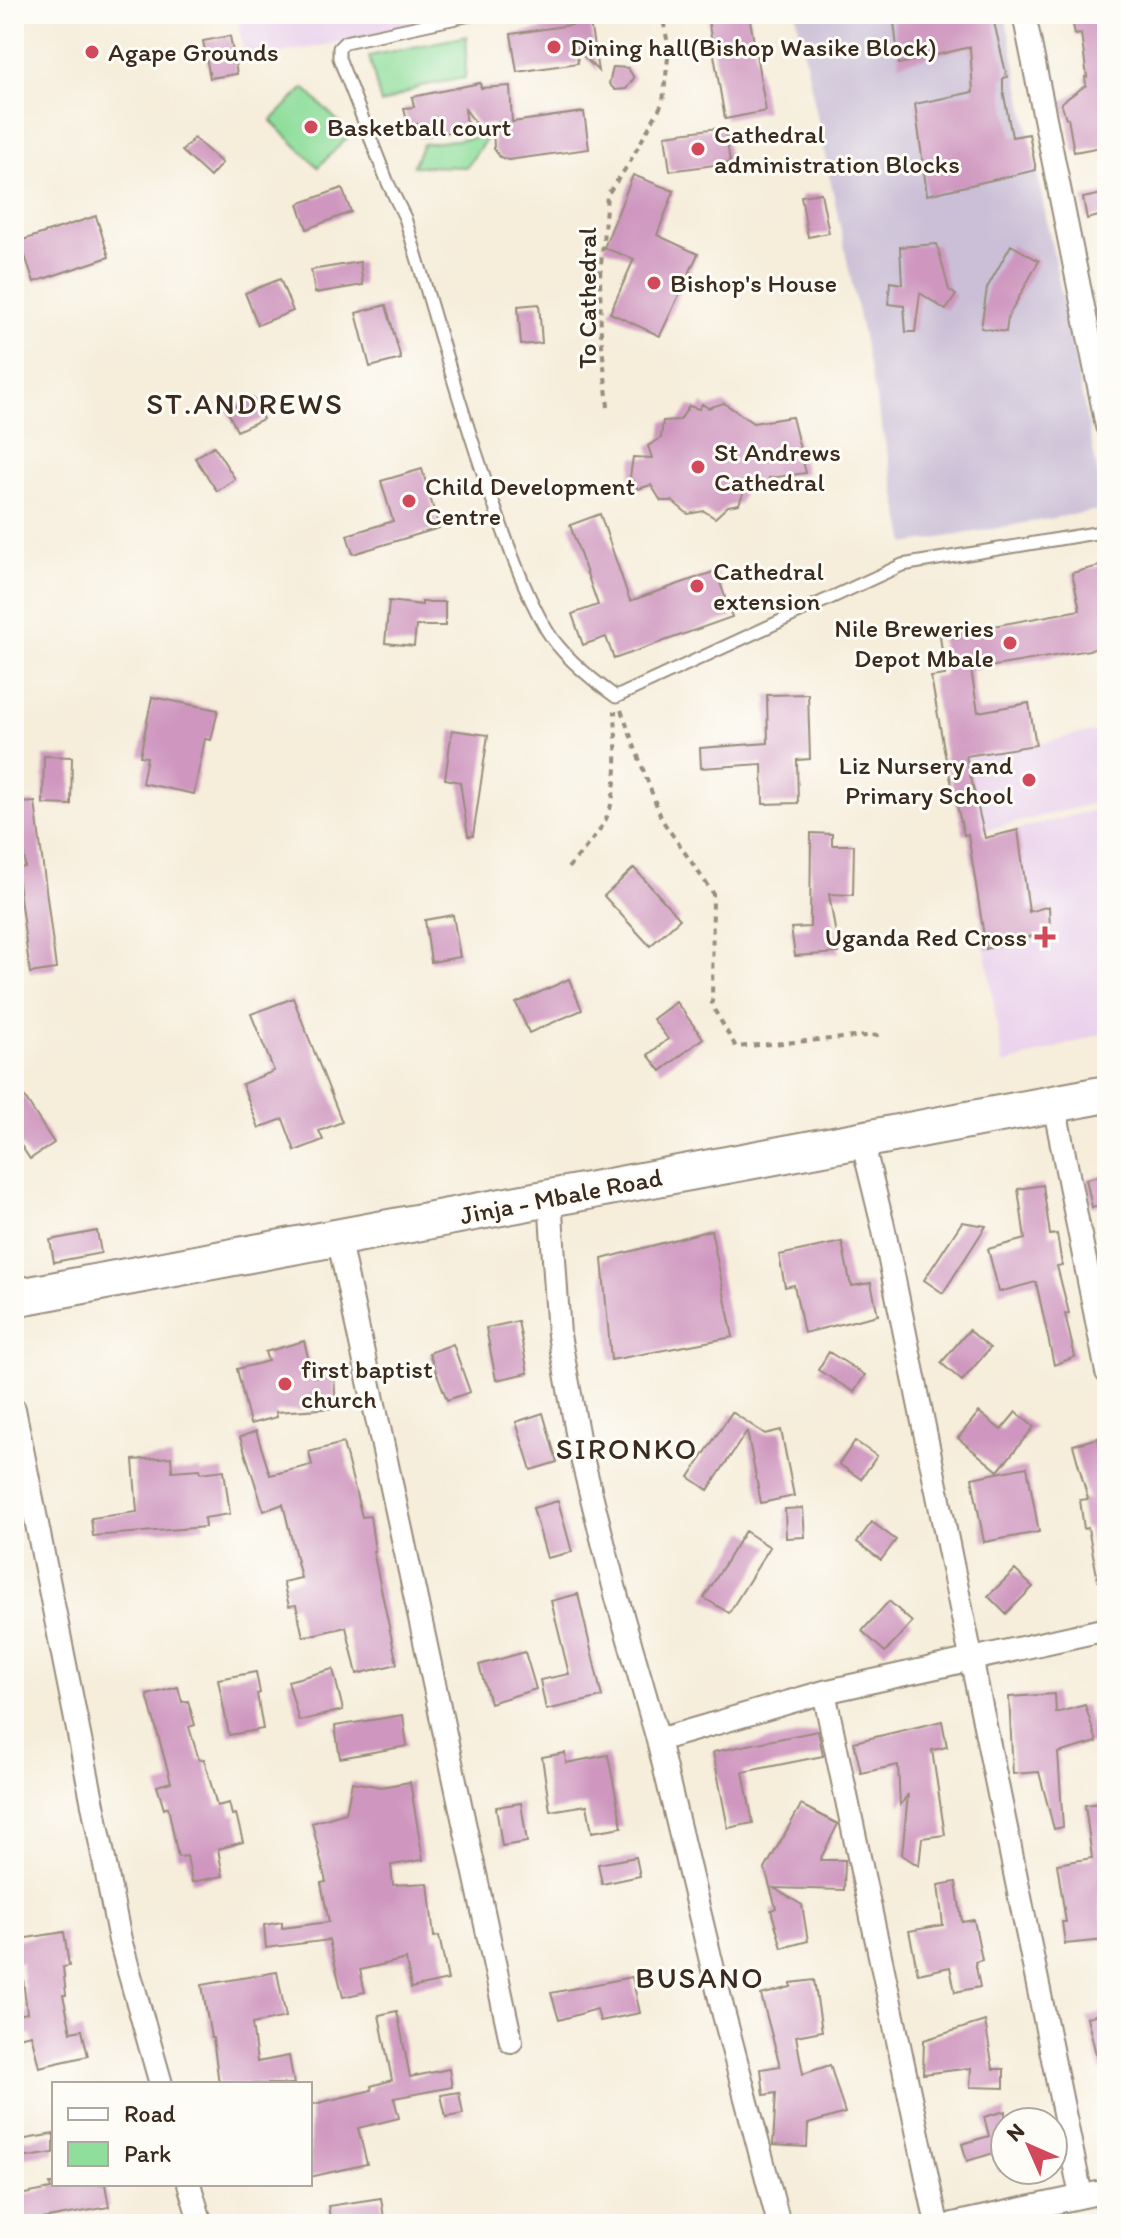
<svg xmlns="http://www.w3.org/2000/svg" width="1121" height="2238" font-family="Itim,sans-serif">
  <rect width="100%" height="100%" fill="#fdfcf7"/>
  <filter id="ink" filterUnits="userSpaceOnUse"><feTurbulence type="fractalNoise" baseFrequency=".0125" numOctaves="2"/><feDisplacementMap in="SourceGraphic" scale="16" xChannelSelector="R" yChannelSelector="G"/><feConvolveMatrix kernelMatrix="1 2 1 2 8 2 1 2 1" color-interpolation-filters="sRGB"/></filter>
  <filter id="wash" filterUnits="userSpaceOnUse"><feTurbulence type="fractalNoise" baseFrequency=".006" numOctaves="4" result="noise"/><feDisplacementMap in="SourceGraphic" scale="32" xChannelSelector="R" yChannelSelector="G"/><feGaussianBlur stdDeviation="1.8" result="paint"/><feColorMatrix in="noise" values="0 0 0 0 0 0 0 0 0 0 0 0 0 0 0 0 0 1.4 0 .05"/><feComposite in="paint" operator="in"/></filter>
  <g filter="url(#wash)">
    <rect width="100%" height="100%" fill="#f6edda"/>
    <path fill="#ead1ec" d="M237,14H489L245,60Z
      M1107,731V800L964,835L946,761L1036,745L1082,733Z
      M1107,807V1032L1003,1065L969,842Z"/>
    <path fill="#cabfd6" d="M796,14H1005L1105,509L906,544Z"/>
    <path fill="#90de9c" stroke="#66845d" stroke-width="2" d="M467,36L465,78L421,86L381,104L369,56Z
      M304,88L351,134L318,167L271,121Z
      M488,136L467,167L413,166L423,144Z"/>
    <g id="blocks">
      <path fill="#cf97bf" d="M707,14H749L766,111L725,119Z
        M893,14H992L1007,77L1003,78V90L1012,137L1029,134L1036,170L927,195L915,104L973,92L970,47L899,64Z
        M1071,14H1107V30L1102,31L1107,67V146L1074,152L1068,118H1066L1061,103L1086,85L1085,77H1087L1081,34L1075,35Z
        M590,22L598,71L576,48L578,63L517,72L511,34Z
        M230,36L237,74L210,78L203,41Z
        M613,67L628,68L634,78L626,89L615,90L609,84Z
        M480,83L481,88L510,86L512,122L584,112L589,149L508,160L500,157L494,149L493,124L478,126L465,109L467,129L420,137L418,124L408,126L404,108L414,107L412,97Z
        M725,127L730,163L670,171L665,135Z
        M194,138L222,163L210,177L182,151Z
        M633,175L674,191L657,235L698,254L660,336L610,313L634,259L604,248Z
        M342,188L351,212L307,229L298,204Z
        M821,193L829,233L808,237L801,196Z
        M1107,193V214L1087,219L1083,198Z
        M96,216L109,257L34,282L20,241Z
        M937,244L949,290L956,295L946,310L920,293L915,332H906L904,306L888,304L890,282L902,284L900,247Z
        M1011,245L1039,261L1008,317L1006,332L981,328L987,288Z
        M360,262L363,285L315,293L311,270Z
        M280,279L293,311L258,325L245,293Z
        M539,304L542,343L521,345L518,306Z
        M386,305L401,359L370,367L356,313Z
        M253,398L263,419L237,431L227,410Z
        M724,403L753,423L792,417L806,473L769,478L770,485L755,482L744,491L739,504L728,506L715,518L704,511L688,514L672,501H661L651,485L638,489L630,477L633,457L652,458L648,446L661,438L663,421L680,420L689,406L699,409L702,404L708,408Z
        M214,446L235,479L217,491L195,458Z
        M422,469L439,528L353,554L347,535L393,521L381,481Z
        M600,514L630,601L716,571L732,617L614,659L606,637L583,645L572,614L598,605L570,525Z
        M1107,564V647L971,670L978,712L1029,703L1036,745L966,756L985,838L1018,830L1029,912L1049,906L1050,931L986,949L968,834L964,835L946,760L931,677L945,675L940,636L1080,610L1072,573Z
        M389,601L422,605V602H445V626H416L414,646L385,643Z
        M808,694L810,759L797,760L798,803L763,804L762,764L701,768L700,748L768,743L767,695Z
        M152,697L218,710L211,740L205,739L194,794L142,783L147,757L140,756Z
        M452,730L488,735L473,836H468L460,782L445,779Z
        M44,756L72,757L71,805L43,804Z
        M35,802L56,969L30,973L16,868L25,867L19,803Z
        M811,833L832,834V845H854L853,895L829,894L839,953L795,956L791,928L810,927Z
        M634,868L680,919L650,946L604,896Z
        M453,915L460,957L431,962L425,920Z
        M569,979L582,1010L529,1033L516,1003Z
        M293,998L342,1122L319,1131L323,1140L295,1151L283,1119L259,1128L242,1084L274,1071L251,1014Z
        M676,1002L703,1038L661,1071L648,1055L668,1039L653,1019Z
        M14,1081L54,1143L30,1159L14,1135Z
        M1107,1174V1204L1092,1207L1086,1179Z
        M1043,1185L1050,1235L1057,1234L1062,1265L1057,1266L1069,1313L1065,1314L1075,1357L1054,1365L1036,1282L999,1292L988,1249L1025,1239L1018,1189Z
        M962,1222L986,1226L943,1293L924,1280Z
        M711,1230L733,1337L611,1360L602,1259Z
        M97,1231L101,1253L54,1262L50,1240Z
        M842,1242L850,1282L852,1286L871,1283L878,1315L804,1333L794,1285L785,1287L779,1255Z
        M518,1321L528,1373L496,1380L486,1328Z
        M969,1330L990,1348L962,1381L941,1363Z
        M304,1341L313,1377L334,1375L336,1408L276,1412L277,1417L250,1424L237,1369L268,1361L265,1352Z
        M453,1344L470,1392L447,1400L429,1353Z
        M829,1352L865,1375L854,1392L818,1370Z
        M732,1412L765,1434L781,1430L794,1496L761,1503L747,1431L708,1490L689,1477Z
        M979,1412L1001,1430L1016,1412L1034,1427L998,1471L958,1438Z
        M543,1413L557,1462L531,1470L516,1422Z
        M256,1431L270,1475L312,1465L309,1452L343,1443L362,1517L370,1516L375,1551H373L397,1664L357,1674L346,1627L303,1637L296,1605L289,1606L283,1582L301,1578L283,1504L264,1511L240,1437Z
        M1098,1438L1107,1472L1102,1474L1107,1508V1580L1098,1581L1088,1528L1084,1529L1080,1500L1088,1499L1073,1445Z
        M855,1441L877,1456L861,1479L839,1464Z
        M171,1457L172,1471L200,1469L201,1473L224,1470L230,1514L204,1518L205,1527L93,1536L91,1518L137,1512L133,1460Z
        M1027,1467L1039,1532L984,1542L972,1478Z
        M558,1501L572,1552L547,1558L533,1508Z
        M803,1508L805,1537L786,1538L785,1509Z
        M872,1522L896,1540L881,1560L857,1542Z
        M745,1531L770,1547L729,1613L704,1598Z
        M1015,1570L1033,1587L1006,1614L988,1596Z
        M578,1594L602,1697L546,1710L540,1680L569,1674L551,1601Z
        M889,1601L912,1622L885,1652L862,1631Z
        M525,1652L536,1689L490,1703L479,1665Z
        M333,1669L343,1710L299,1721L288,1681Z
        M256,1672L260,1693L257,1694L263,1729L229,1735L218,1679Z
        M178,1687L182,1702L188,1701L195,1725L189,1727L199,1760L204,1759L217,1806L229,1803L232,1815L236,1814L243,1842L218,1849L223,1876L192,1882L187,1856L178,1857L168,1807L164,1809L157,1786L171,1782L147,1695Z
        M1055,1694L1056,1713L1085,1705L1097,1742L1058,1753L1063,1827L1054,1829L1039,1772L1013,1774L1009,1697Z
        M403,1715L407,1746L340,1758L335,1726Z
        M942,1721L947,1747L932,1750L945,1835L922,1838L919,1866L902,1855L908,1794L900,1806L898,1765L861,1773L854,1742Z
        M818,1731L823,1756L743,1772L753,1823L728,1828L713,1752Z
        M565,1753L566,1763L608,1755L622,1827L592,1832L587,1805L550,1811L542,1757Z
        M352,1782L381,1787L410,1782L423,1860L391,1865L393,1885L428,1883L434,1937L439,1936L448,1980L411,1988L406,1959L360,1970L365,1992L343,1997L329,1940L266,1948L264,1925L282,1922V1928L329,1922L321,1883L326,1882L312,1823L346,1813Z
        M1107,1802V1892L1099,1893L1105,1940L1065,1944L1062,1922H1066L1057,1864L1092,1858L1085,1805Z
        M521,1803L527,1842L502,1846L496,1807Z
        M801,1805L838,1824L820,1860H845L844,1890L774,1888L802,1905L808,1941L782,1948L771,1910L776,1908L765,1869Z
        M636,1857L640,1876L602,1884L598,1864Z
        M956,1882L962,1922L974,1920L982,1960L975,1962L980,1987L955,1992L950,1967L918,1974L909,1931L943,1925L938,1885Z
        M64,1932L69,1966L63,1967L66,1995H63L71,2032L82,2030L88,2056L39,2067L31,2034L14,2038V2016L27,2013L21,1962L14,1963V1940Z
        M277,1972L286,2017L252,2024L257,2062L289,2056L294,2084H219L213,2038H211L202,1985Z
        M632,1977L640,2013L600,2021L597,2009L559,2020L551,1993Z
        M814,1980L822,2031L796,2036L803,2074L830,2065L845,2113L808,2124L807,2147L773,2145L776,2093L764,2095L761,2069L780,2066L761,1995L791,1987V1983Z
        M397,2011L410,2077L449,2069L452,2087L394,2098L399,2118L358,2128L367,2164L310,2177V2105L372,2090L371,2086L392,2080L379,2015Z
        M1107,2012V2070L1100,2071L1087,2017Z
        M985,2021L993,2069H1004V2088L970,2087L971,2068L923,2074L924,2040Z
        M459,2092L463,2114L446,2117L441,2095Z
        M1005,2111V2171L999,2172L994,2153L967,2161L962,2144L989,2136L984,2117Z
        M54,2134V2153L14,2159V2141Z
        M50,2184H105L109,2207L14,2224V2196L51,2189Z
        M381,2198L385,2224H331L328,2206Z"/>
    </g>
  </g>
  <g filter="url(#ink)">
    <use href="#blocks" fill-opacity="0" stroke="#988c7c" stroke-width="2"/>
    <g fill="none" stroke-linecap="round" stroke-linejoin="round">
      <g stroke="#988c7c" stroke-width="15">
        <path id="service" d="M475,14L345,42L339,48V58L388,183L405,218C434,312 459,407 492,499C507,542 523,589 546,629C562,656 591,679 616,697L902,565L1107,531"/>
      </g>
      <g stroke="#988c7c" stroke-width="26">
        <path id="minor" d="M1024,14L1107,426
          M1054,1104L1107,1372
          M862,1140L883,1226L1081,2196
          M550,1198L559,1335L581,1454L617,1598L658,1740L723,2011L779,2224
          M338,1237L511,2041
          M14,1409L120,1940L161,2084
          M824,1692L937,2224
          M658,1740L824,1692L1107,1629
          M189,2184L201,2224
          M953,2224L1107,2191"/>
      </g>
      <g stroke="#988c7c" stroke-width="40">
        <path id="primary" d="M14,1298L1107,1094"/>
      </g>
      <path stroke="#988c7c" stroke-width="4" stroke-dasharray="6 6" stroke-linecap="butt" d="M608,407L601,335L600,277L607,195L628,165L663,102L669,49L662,14
        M621,710L662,820L713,893L712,1006L736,1047L880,1035
        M568,868C582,851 601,833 609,812C619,780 616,744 615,711"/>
      <use href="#service" stroke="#fff" stroke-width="11"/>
      <use href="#minor" stroke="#fff" stroke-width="22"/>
      <use href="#primary" stroke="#fff" stroke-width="36"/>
    </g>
  </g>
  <g fill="#d1495b" stroke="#fdfcf7" stroke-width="3">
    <circle cx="554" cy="47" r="8"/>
    <circle cx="92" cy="52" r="8"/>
    <circle cx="311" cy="127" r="8"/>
    <circle cx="698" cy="149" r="8"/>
    <circle cx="654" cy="283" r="8"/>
    <circle cx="698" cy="467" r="8"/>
    <circle cx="409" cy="501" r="8"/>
    <circle cx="697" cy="586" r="8"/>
    <circle cx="1010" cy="643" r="8"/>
    <circle cx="1029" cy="780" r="8"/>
    <path d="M1041 925h8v8h8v8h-8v8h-8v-8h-8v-8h8z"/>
    <circle cx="285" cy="1384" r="8"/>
  </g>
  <g text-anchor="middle" stroke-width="6" stroke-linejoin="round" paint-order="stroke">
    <g font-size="26" fill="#3b2a1e" stroke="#fdfcf7" text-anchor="start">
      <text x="570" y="56">Dining hall(Bishop Wasike Block)</text>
      <text x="108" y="61">Agape Grounds</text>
      <text x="327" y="136">Basketball court</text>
      <text x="714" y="143">Cathedral<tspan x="714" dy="30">administration Blocks</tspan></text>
      <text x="670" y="292">Bishop's House</text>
      <text x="714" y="461">St Andrews<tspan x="714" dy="30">Cathedral</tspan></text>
      <text x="425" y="495">Child Development<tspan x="425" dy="30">Centre</tspan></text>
      <text x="713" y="580">Cathedral<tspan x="713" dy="30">extension</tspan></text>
      <text x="994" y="637" text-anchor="end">Nile Breweries<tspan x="994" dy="30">Depot Mbale</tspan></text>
      <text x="1013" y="774" text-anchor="end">Liz Nursery and<tspan x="1013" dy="30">Primary School</tspan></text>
      <text x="1027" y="946" text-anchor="end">Uganda Red Cross</text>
      <text x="301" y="1378">first baptist<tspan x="301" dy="30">church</tspan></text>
    </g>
    <g font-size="26" fill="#3b2a1e" stroke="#fdfcf7">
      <text transform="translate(587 298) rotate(-90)" y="9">To Cathedral</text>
      <text transform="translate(561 1196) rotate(-11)" y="9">Jinja - Mbale Road</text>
    </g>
    <g font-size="30" letter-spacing="2" fill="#3b2a1e" stroke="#fdfcf7">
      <text x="245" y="414">ST.ANDREWS</text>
      <text x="627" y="1459">SIRONKO</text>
      <text x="700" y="1988">BUSANO</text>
    </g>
  </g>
  <rect width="1121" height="2238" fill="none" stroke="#fdfcf7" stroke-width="48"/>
  <rect x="52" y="2082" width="260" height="104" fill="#fdfcf7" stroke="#afa8a0" stroke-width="2"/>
  <rect x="68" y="2108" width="40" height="12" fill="#ffffff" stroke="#afa8a0" stroke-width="2"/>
  <text x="124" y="2122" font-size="24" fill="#3b2a1e">Road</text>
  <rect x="68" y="2142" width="40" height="24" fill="#90de9c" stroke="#afa8a0" stroke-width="2"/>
  <text x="124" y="2162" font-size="24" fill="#3b2a1e">Park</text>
  <g transform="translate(1029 2146) rotate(315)"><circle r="38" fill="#fdfcf7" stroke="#afa8a0" stroke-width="2"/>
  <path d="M0-6L14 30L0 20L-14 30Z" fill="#d1495b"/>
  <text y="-12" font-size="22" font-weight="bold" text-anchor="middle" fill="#3b2a1e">N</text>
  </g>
</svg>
